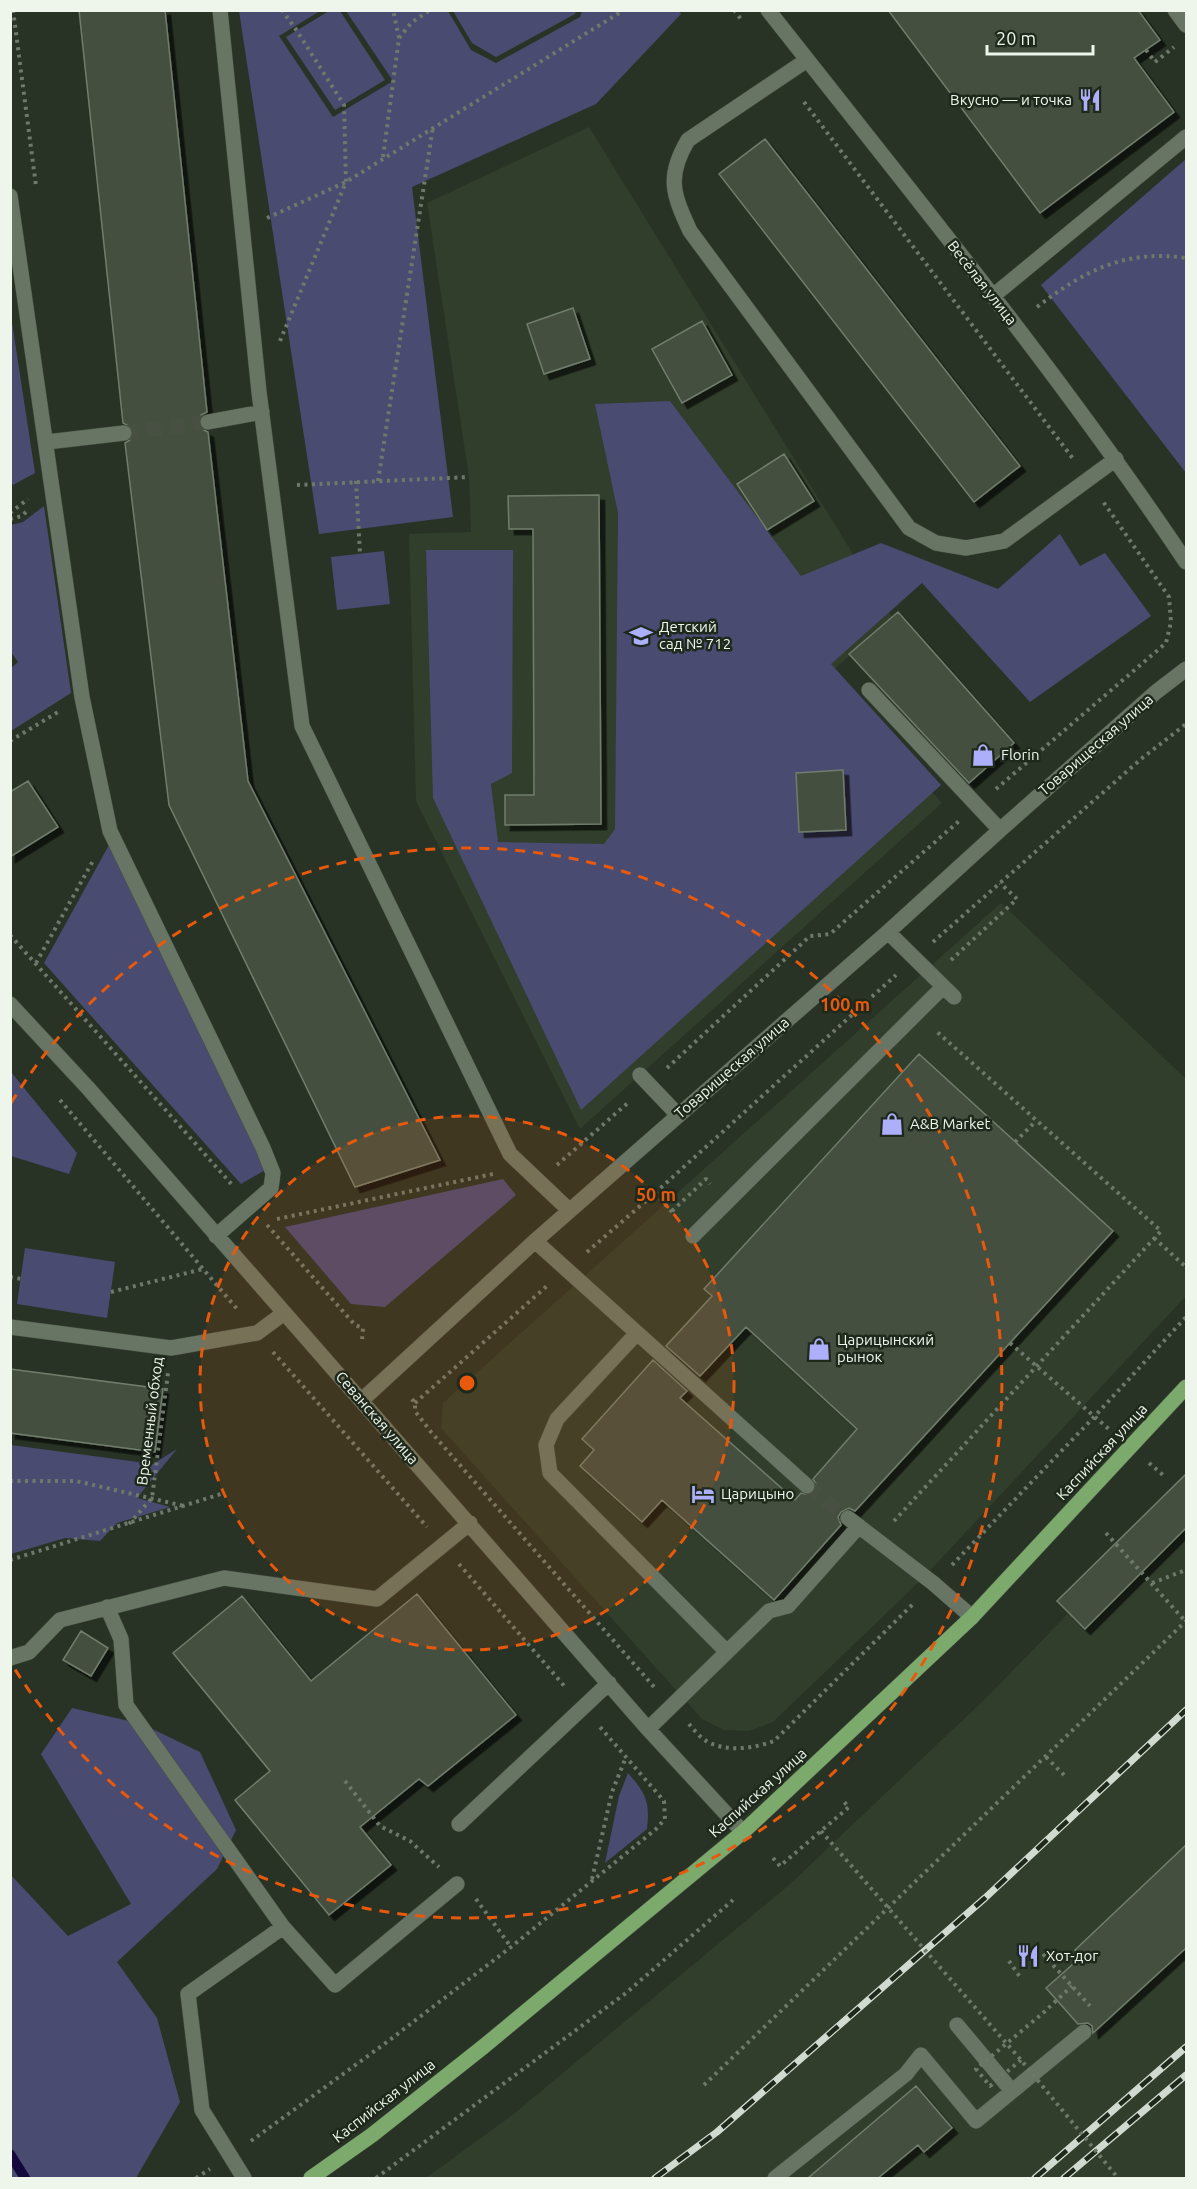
<svg xmlns="http://www.w3.org/2000/svg" width="1197" height="2189" font-family="Ubuntu,sans-serif">
  <defs>
    <filter id="shadow"><feDropShadow dx="5.5" dy="5.5" stdDeviation="0" flood-color="#0009"/></filter>
  </defs>
  <rect width="100%" height="100%" fill="#293325"/>
  <path fill="#303e2b" d="M589,127L892,617L827,676L942,803L580,1129L416,801L409,534L471,532L469,477L427,203Z
    M1001,903L1186,1079V1296L923,1578L773,1722L749,1731L724,1730L702,1719L441,1428L443,1403Z
    M1186,1492V2178H426L515,2113L789,1885L987,1697Z"/>
  <path fill="#4a4b71" d="M329,11H340L385,80L335,110L286,37Z
    M453,11H576L575,14L496,57L472,43Z
    M679,11L681,14L596,104L412,187L453,517L319,534L239,11H320L279,36L333,117L393,81L346,11H448L471,50L496,63L580,17L582,11Z
    M1186,159V473L1041,285Z
    M11,316L35,473L13,485L10,479Z
    M670,401L801,576L881,543L998,589L1060,534L1080,566L1105,553L1151,616L1030,702L922,583L831,664L941,785L581,1110L433,798L426,550H513L512,773L491,784L498,842L604,844L615,829L618,513L595,404Z
    M44,506L71,693L11,731V668L18,662L11,652V525L23,522Z
    M384,551L390,604L337,610L331,557Z
    M109,845L267,1169L241,1184L44,963Z
    M11,1072L77,1153L69,1174L11,1156Z
    M503,1179L516,1195L385,1307L351,1304L285,1227Z
    M25,1248L115,1262L107,1318L17,1304Z
    M11,1445L153,1464L177,1449L137,1498L170,1507L117,1523L100,1541L65,1538L11,1554Z
    M72,1708L142,1724L200,1752L236,1830L217,1869L117,1962L157,2018L180,2102L136,2178H11L10,1874L68,1936L131,1904L41,1754Z
    M628,1773C646,1794 650,1801 647,1829L605,1863L619,1796Z"/>
  <g fill="none" stroke-linecap="round" stroke-linejoin="round">
    <path stroke="#13093d" stroke-width="10" d="M10,2154L25,2178"/>
  </g>
  <path fill="#444f40" stroke="#717d6c" stroke-width="1.5" filter="url(#shadow)" d="M79,10H165L207,412L201,415L198,423L201,429L208,432L248,781L440,1160L355,1187L169,805L125,443L130,440L134,432L131,427L123,423Z
    M888,10H1138L1160,40L1134,58L1174,112L1040,213Z
    M765,139L1020,466L974,502L719,174Z
    M573,308L590,359L544,374L527,324Z
    M702,321L732,375L682,403L652,349Z
    M784,454L814,501L767,530L737,484Z
    M599,495L601,824L505,825V795H534L533,529H509L508,496Z
    M898,612L1014,743L969,783L849,654Z
    M843,770L846,830L799,832L796,773Z
    M28,781L58,827L10,857V792Z
    M919,1054L1113,1231L855,1511L849,1508L841,1512L838,1517L841,1525L774,1600L662,1500L642,1522L580,1466L594,1450L582,1439L653,1360L687,1391L680,1398L795,1500L801,1493L809,1495L815,1492L816,1484L813,1479L857,1429L746,1327L700,1376L666,1346L712,1296L704,1289Z
    M10,1369L163,1389L155,1452L10,1433Z
    M1186,1474V1528L1085,1629L1057,1601Z
    M417,1594L516,1715L428,1786L419,1779L360,1827L391,1865L329,1915L235,1800L270,1771L173,1653L242,1596L311,1681Z
    M81,1631L108,1648L91,1676L63,1660Z
    M1186,1845V1948L1093,2033L1092,2026L1088,2023L1078,2024L1046,1988L1082,1956L1075,1950Z
    M916,2086L952,2128L924,2152L918,2145L878,2178H808Z"/>
  <g fill="none" stroke-linecap="round" stroke-linejoin="round">
    <path stroke="#475043" stroke-width="15" stroke-dasharray="15 8" stroke-linecap="butt" d="M124,433L208,422
      M807,1486L848,1518"/>
    <g stroke="#465043" stroke-width="16">
      <path id="minor" d="M220,10L259,392L302,726L510,1154L569,1210
        M768,10C911,192 1058,371 1186,562
        M1175,10L1186,25
        M807,60L688,140C666,177 673,194 690,231L909,528L936,543L966,548L1004,541L1116,459
        M10,196L82,697L110,831L263,1148L273,1173L271,1188L216,1236
        M993,296L1186,137
        M208,422L262,412
        M47,442L124,433
        M869,690L1000,830
        M888,932L954,997
        M10,1004L88,1088L648,1729L743,1832
        M640,1075L678,1115
        M693,1236L943,987
        M535,1241L807,1486
        M10,1327L171,1348L257,1333L284,1313
        M637,1333L557,1419L546,1445L550,1473L727,1652L648,1729
        M362,1400L535,1241L888,932L1000,830L1156,692L1186,669
        M848,1518L933,1583L972,1617
        M107,1607L121,1639L126,1705L283,1927
        M727,1652L769,1611L788,1606L859,1526
        M10,1658L29,1652L60,1620L224,1578L377,1599L470,1523
        M459,1824L609,1683
        M957,2025L1012,2091
        M244,2178L202,2110L188,1994L283,1927L335,1985L457,1884
        M775,2178L906,2074L921,2055L976,2121L1084,2032"/>
    </g>
    <g stroke="#465043" stroke-width="16">
      <path id="major" d="M311,2178L372,2135L483,2047L743,1832L972,1617L1186,1387"/>
    </g>
    <path stroke="#6e786b" stroke-width="4" stroke-dasharray="3 4.5" stroke-linecap="butt" d="M13,10L36,186
      M734,10L743,22
      M329,11V10
      M399,38L411,23L430,10
      M1146,50L1155,62L1174,47
      M804,102L1074,460
      M383,157L399,38L393,10
      M267,218L346,182L624,10
      M1037,307C1084,271 1125,249 1186,258
      M280,341L346,182L344,105L297,31L282,10
      M356,481L360,554
      M378,481L433,127
      M297,485L469,477
      M10,513L28,499
      M10,519L22,516L28,510
      M10,741L58,712
      M996,789L1166,643L1171,622L1169,597L1102,500
      M10,935L234,1187
      M933,942L1141,759L1186,724
      M951,960L1017,899L1000,883
      M36,963L94,859
      M667,1068L810,936L830,934L959,821
      M60,1100L237,1309
      M1015,1142L1036,1121
      M557,1165L630,1101
      M655,1193L673,1213
      M672,1211L706,1179L710,1184
      M277,1219L493,1174
      M267,1225L355,1325L363,1328L362,1341
      M1154,1238L1186,1267
      M587,1252L655,1193L896,975
      M10,1277L21,1279
      M111,1292L203,1269
      M1010,1343L1111,1431
      M273,1352L427,1527
      M412,1399L415,1403V1411L431,1432L655,1688
      M415,1403L547,1286
      M1149,1463L1163,1475
      M10,1481H76L184,1506
      M894,1521L1161,1231L935,1030
      M129,1524L152,1498L168,1373
      M1106,1533L1186,1622
      M10,1560L221,1494
      M459,1564L566,1688
      M952,1565L1094,1417L1186,1317
      M1152,1583L1186,1570
      M689,1724C695,1731 701,1739 710,1743C730,1752 755,1748 774,1741L915,1602
      M1046,1757L1064,1775
      M345,1781L380,1826L410,1841L439,1867
      M773,1858L780,1866L849,1807L842,1800
      M592,1879L612,1792L626,1757
      M476,1899L511,1947
      M1043,1954L1090,2006
      M1009,1961L1020,1977
      M1043,2013L1072,1986
      M704,2085L1186,1621
      M251,2141L387,2042L511,1947L656,1829L665,1819L664,1801L600,1727
      M196,2178L210,2169
      M376,2178L626,1993L733,1900"/>
    <use href="#minor" stroke="#687564" stroke-width="15"/>
    <use href="#major" stroke="#7ca96c" stroke-width="15"/>
    <g stroke="#d1dacf" stroke-width="7">
      <path id="rail" d="M655,2178L717,2132L985,1898L1186,1710
        M1035,2178L1186,2047
        M1064,2178L1186,2075"/>
    </g>
    <use href="#rail" stroke="#1f291b" stroke-width="4.5" stroke-dasharray="14" stroke-linecap="butt"/>
    <path stroke="#6e786b" stroke-width="4" stroke-dasharray="3 4.5" stroke-linecap="butt" d="M821,1831L1021,2060L1118,2178
      M1021,2060L990,2086L976,2069L1043,2013"/>
  </g>
  <circle cx="467" cy="1383" r="267" fill="#e8590c" fill-opacity=".12"/>
  <g fill="none" stroke="#e8590c" stroke-width="3" stroke-dasharray="10 8">
    <circle cx="467" cy="1383" r="267"/>
    <path d="M11 1103A535 535 0 1 1 11 1663"/>
  </g>
  <defs>
    <g id="restaurant-bare" transform="scale(1.8)"><path d="M-5-6h1v4h1v-4h1v4h1v-4h1v5L-1.5 .5V6h-2V.5L-5-1ZM5-6V6H3V1.5H1.5Q1.5-4 5-6Z" fill="#adaffb" stroke="#1f291b" stroke-width="2.5" paint-order="stroke"/></g>
    <g id="school-bare" transform="scale(1.8)"><path d="M0-5L7-2L0 1L-7-2ZM-4 1L0 2.5L4 1V4Q0 6-4 4Z" fill="#adaffb" stroke="#1f291b" stroke-width="2.5" paint-order="stroke"/></g>
    <g id="shop-bare" transform="scale(1.8)"><path d="M-5-2.5h2.3a2.7 3.5 0 0 1 5.4 0H5L5.5 6h-11ZM-1.5-2.5h3a1.5 2.3 0 0 0-3 0Z" fill="#adaffb" stroke="#1f291b" stroke-width="2.5" paint-order="stroke"/></g>
    <g id="hotel-bare" transform="scale(1.8)"><path d="M-6-4.5h1.5V1H6V5H4.5V3h-9V5H-6ZM-4 0a1.8 1.8 0 1 1 3.6 0ZM.5 0V-2.5h3Q6-2.5 6 0Z" fill="#adaffb" stroke="#1f291b" stroke-width="2.5" paint-order="stroke"/></g>
  </defs>
  <g fill-rule="evenodd">
    <use href="#restaurant-bare" x="1090" y="100"/>
    <use href="#school-bare" x="641" y="636"/>
    <use href="#shop-bare" x="983" y="755"/>
    <use href="#shop-bare" x="892" y="1124"/>
    <use href="#shop-bare" x="819" y="1349"/>
    <use href="#hotel-bare" x="703" y="1494"/>
    <use href="#restaurant-bare" x="1028" y="1956"/>
  </g>
  <g text-anchor="middle" stroke-width="5" stroke-linejoin="round" paint-order="stroke">
    <g font-size="15" fill="#eef6ec" stroke="#1f291b" text-anchor="start">
      <text x="1072" y="105" text-anchor="end">Вкусно — и точка</text>
      <text x="659" y="632">Детский<tspan x="659" dy="17">сад № 712</tspan></text>
      <text x="1001" y="760">Florin</text>
      <text x="910" y="1129">A&amp;B Market</text>
      <text x="837" y="1345">Царицынский<tspan x="837" dy="17">рынок</tspan></text>
      <text x="721" y="1499">Царицыно</text>
      <text x="1046" y="1961">Хот-дог</text>
    </g>
    <g font-size="15" fill="#eef6ec" stroke="#1f291b">
      <text transform="translate(982 283) rotate(52)" y="5">Весёлая улица</text>
      <text transform="translate(1096 745) rotate(-41)" y="5">Товарищеская улица</text>
      <text transform="translate(732 1068) rotate(-41)" y="5">Товарищеская улица</text>
      <text transform="translate(377 1418) rotate(49)" y="5">Севанская улица</text>
      <text transform="translate(150 1421) rotate(-83)" y="5">Временный обход</text>
      <text transform="translate(1102 1452) rotate(-47)" y="5">Каспийская улица</text>
      <text transform="translate(758 1793) rotate(-42)" y="5">Каспийская улица</text>
      <text transform="translate(384 2101) rotate(-38)" y="5">Каспийская улица</text>
    </g>
  </g>
  <circle cx="467" cy="1383" r="9" fill="#e8590c" stroke="#1f291b" stroke-width="3"/>
  <g font-size="18" text-anchor="middle" font-weight="bold" fill="#e8590c" stroke="#1f291b" stroke-width="5" stroke-linejoin="round" paint-order="stroke">
    <text x="845" y="1011">100 m</text>
    <text x="656" y="1201">50 m</text>
  </g>
  <rect width="1197" height="2189" fill="none" stroke="#eef6ec" stroke-width="24"/>
  <path d="M987 45v9h106v-9" fill="none" stroke="#eef6ec" stroke-width="3"/>
  <text x="996" y="45" font-size="18" fill="#eef6ec" stroke="#1f291b" stroke-width="4.5" paint-order="stroke">20 m</text>
</svg>
